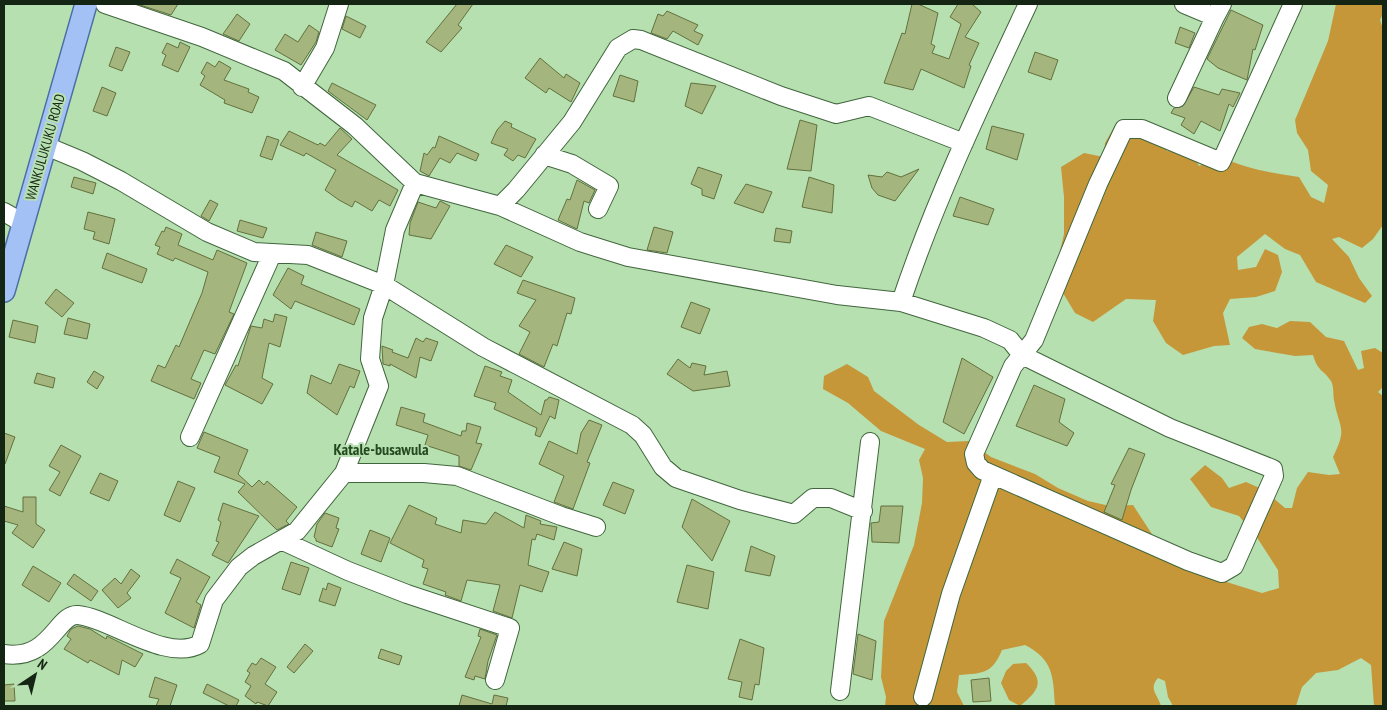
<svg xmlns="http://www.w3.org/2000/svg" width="1387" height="710" font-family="'PT Sans Narrow',sans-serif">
  <rect width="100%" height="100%" fill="#b7e0b1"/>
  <path fill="#c59739" d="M1336,4H1383V14L1380,20L1383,29V225L1373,239L1362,248L1339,237L1332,239L1349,257L1359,278L1372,296L1365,303L1316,282L1300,255L1285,249L1265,234L1237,257L1238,270L1256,267L1265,249L1278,255L1282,272L1275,291L1256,297L1230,299L1223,313L1230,345L1214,346L1183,355L1166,343L1153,321L1156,300L1126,299L1093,322L1075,313L1063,293L1056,268L1064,234V197L1061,167L1084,153L1104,157L1105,143L1117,122L1142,121L1163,135L1167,151L1192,153L1199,166L1221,157C1246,169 1272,173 1299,177L1311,197L1324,203L1328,185L1311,171L1308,150L1297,133L1295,120L1328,41Z
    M1290,321L1310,322L1326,337L1344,341L1358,370L1364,368L1361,351L1375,348L1383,353V387L1378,392L1383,396V706H1374L1371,665L1361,658L1338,670L1316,673L1302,687L1296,706H1173L1168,697L1165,681L1158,678C1148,689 1158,695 1161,706H1055C1053,677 1054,660 1025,645L1002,650C992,674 983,673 959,675L957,692L964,706H885L886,697L881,677L884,621L914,545L922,503L923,478L919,460L925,449L881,431L848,403L823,389L824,376L847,364L868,377L874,391L919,425L947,442L969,441L991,457L1035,474L1058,488L1088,501L1110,506L1133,505L1161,548L1188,570L1262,593L1279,588L1278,570L1256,536L1239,516L1211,507L1190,479L1205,465L1222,478L1229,488L1246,482L1264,490L1285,508H1292L1297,488L1308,472L1329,475L1340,474L1333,457C1348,427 1339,429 1334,400C1333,395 1334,386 1331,381C1323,369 1318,372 1313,355L1295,356L1255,349L1242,338L1249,327L1262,324L1277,328Z
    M1026,663C1046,682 1038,691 1020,706L1009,700L1001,683L1006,671L1013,664Z"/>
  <path fill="#a5b57e" stroke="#63713d" d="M137,4H178L171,15Z
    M457,4H473L458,25L462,28L441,52L426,42Z
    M912,4H918L938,13L931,44L935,46L932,53L949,59L961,24L950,17L958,4H972L981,12L965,37L979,43L969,65L971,66L964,88L921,69L913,90L884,83L902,33L905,34Z
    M1231,10L1263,25L1255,50L1253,49L1247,80L1218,68L1207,59Z
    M667,11L698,25L694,31L703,35L698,45L673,31L667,39L651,33L658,14L663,16Z
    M237,14L250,24L239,41L223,34Z
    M346,16L366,26L360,38L342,29Z
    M309,25L319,32L316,42L301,65L275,50L285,34L298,42Z
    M1180,27L1195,33L1189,48L1175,43Z
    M180,42L190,47L178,72L162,65L166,55L162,53L167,43L178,48Z
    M116,47L130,52L122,71L109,66Z
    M1035,52L1058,60L1051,80L1028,72Z
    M540,58L564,78L566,74L580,83L571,102L549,88L546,93L525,78Z
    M219,61L231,68L224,80L249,89L248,92L259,97L252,113L224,103L225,100L200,85L205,76L201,73L207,62L215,67Z
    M620,75L638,81L634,102L613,96Z
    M332,83L376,105L367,120L328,91Z
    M691,83L716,86L702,114L685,106Z
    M102,87L116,93L107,116L93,111Z
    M1194,87L1219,95L1222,89L1240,93L1233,107L1229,104L1220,131L1201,121L1194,134L1181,125L1185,118L1171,113L1174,108L1183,106Z
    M800,120L817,125L811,171L787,169Z
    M505,121L512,124L511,127L536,139L525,158L518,155L513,161L504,155L508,149L491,143L497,130Z
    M992,126L1024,134L1017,160L986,149Z
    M340,128L352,139L337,155L398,190L390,206L379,200L372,211L355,201L352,207L339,200L325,190L336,170L306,153L304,156L280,145L289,131L318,145L320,143L325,146Z
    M267,136L279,140L272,160L260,156Z
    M439,136L479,154L476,161L457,153L450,163L440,158L429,176L420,171L424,153L427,155L433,147L435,148Z
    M698,167L722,175L714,199L702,195V189L691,184Z
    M919,169L895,201L878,195L872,188L868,175L882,177L887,172L901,177Z
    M74,177L96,183L93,194L71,187Z
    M809,177L834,185L832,213L802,207Z
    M577,180L595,190L589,203L584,201L577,229L558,220L567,199L570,200Z
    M746,184L772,192L763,213L734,203Z
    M960,197L994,209L988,225L953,216Z
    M210,200L218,204L209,221L201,216Z
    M440,201L450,206L431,239L409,235L410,223L418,202L436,208Z
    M88,212L115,219L109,244L93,239L95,232L84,229Z
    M240,220L267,228L263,238L237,231Z
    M166,227L182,234L178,245L213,260L217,250L247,263L229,312L234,314L215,354L204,350L191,379L201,383L194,399L151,381L158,365L165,368L176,345L179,347L202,293L208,272L175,258L173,261L157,254L160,247L155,245L162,231L164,232Z
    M654,227L673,232L667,253L647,250Z
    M776,228L792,231L790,243L774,241Z
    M316,232L347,241L342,257L312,245Z
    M506,245L533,257L521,277L494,264Z
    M107,253L147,269L142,283L102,268Z
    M288,268L304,276L301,284L360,309L354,325L295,301L291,309L273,295Z
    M523,280L575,298L571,314L567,313L557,346L553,344L544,367L519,354L530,332L519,326L536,300L517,293Z
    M56,289L74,303L62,317L45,303Z
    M691,302L710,309L700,334L681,327Z
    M275,314L287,317L280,347L269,343L262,378L273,384L262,404L225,385L236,365L238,366L251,326L262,328L264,319L273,322Z
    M68,318L90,324L87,339L64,334Z
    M13,320L38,326L35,343L9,337Z
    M416,338L423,342L426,338L438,342L431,361L420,357L416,378L390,364V366L383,364L382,346L393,350L392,352L408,358Z
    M962,358L993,377L964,434L943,422Z
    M678,359L690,368L692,363L706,366L704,375L727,371L730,386L693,391L667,374Z
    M339,364L360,371L354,388L350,386L337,415L307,393L311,375L331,384Z
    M485,366L502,372L500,376L512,380L508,392L541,415L545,400H547L549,397L559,400L555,419L550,416L540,437L535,435L537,428L494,409L496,403L474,396Z
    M94,371L104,377L97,389L87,382Z
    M37,373L55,378L53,388L34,383Z
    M1034,385L1065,399L1059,422L1074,433L1067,446L1016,426Z
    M401,407L425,414L423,422L461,436L462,431H466L467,423L481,427L476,443L482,444L471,470L459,466V456L425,445L428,435L396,425Z
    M589,420L602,425L587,462L590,463L573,509L554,502L564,476L539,464L549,441L577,454L581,433Z
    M204,432L248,450L238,474L252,487L259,480L264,485L267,481L297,507L286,521L289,524L277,530L238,492L245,484L214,472L220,457L197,448Z
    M4,433L15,437L5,464L4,463Z
    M61,445L81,456L60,496L49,490L60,472L49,466Z
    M1129,448L1145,454L1131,490L1122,520L1104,512L1115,485L1111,484Z
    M100,473L118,481L109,501L90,493Z
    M178,481L195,488L180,522L164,515Z
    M613,482L634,490L625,514L603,505Z
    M23,497H36V524L45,530L33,548L12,533L18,525L4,521V506L23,512Z
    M692,499L730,521L712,561L682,527Z
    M223,503L259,516L228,563L212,555L219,542L216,541L221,522L218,520Z
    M409,505L437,518L435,524L461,533L463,520L486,524L495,512L524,528L526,515L541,521L540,524L557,527L554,540L537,534L535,540L532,539L528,565L549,572L542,592L520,585L512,618L493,611L500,585L467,580L461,601L445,595L446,592L423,584L428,569L422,567L424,560L390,543Z
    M881,506H903L899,543L872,542L871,523L879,522Z
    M325,513L339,518L336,528L339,529L332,547L316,541V539L314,537L317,524Z
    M370,530L390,538L381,562L361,554Z
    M564,542L582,549L577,576L552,569Z
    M751,546L775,556L770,576L745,571Z
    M177,559L210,577L196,602L201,605L194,628L165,613L181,578L170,573Z
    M291,562L309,568L300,595L282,589Z
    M687,565L714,572L708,609L677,602Z
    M33,566L61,583L49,602L22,585Z
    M131,569L140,576L127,593L131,598L118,608L102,590L115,578L121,584Z
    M74,574L98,591L91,601L67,584Z
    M328,583L341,588L335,606L319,601L323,588L326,590Z
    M78,626L90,629L106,639L107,636L143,654L135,667L122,660L119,675L90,660L88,663L64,649L71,639L67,636L71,629Z
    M480,629L497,635L488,661L485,679L475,676L474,680L465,677L481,637L478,636Z
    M858,634L876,641L872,680L853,674Z
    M740,639L764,648L759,685L755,684L752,700L739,697L742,682L728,679Z
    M305,644L313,651L294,673L287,667Z
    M381,649L402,656L399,665L378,658Z
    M261,658L276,667L265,684L277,692L268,706L257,702L256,704L245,696L251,686L245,682L250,673L247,671L252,663L256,665Z
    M155,677L177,685L170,706H156L159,699L149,697Z
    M989,678L991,701L973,702L971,680Z
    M14,684L15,701H4V685Z
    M207,684L239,700L236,706H229L203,693Z
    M462,695L492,704L494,695L508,698L506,706H459Z"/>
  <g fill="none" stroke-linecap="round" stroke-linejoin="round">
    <g stroke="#41663d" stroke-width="20">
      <path id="minor" d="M105,4L202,37L284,71L355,126L415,183L500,206L580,242L628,257L837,295L901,302L984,328L1010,340L1022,355L1034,340L1098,184L1124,129H1142L1221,162L1293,4
        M1184,4L1215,17L1222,4
        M302,87L325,48L339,4
        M1177,98L1215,17
        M46,146L82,161L121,181L207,232L254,252L308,255L384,285L483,347L632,425L643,435L663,467L676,478L740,500L794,514L813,498H831L863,511
        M544,155L572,164L609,186L598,209
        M500,206L516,190L572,122L618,48L633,39L641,40L781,96L836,114L869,106L964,143
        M4,212L23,223
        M901,302C935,200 982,102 1028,4
        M1022,355L1170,428L1273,469L1274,476L1234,566L1222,573L1188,561L982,470L976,463L974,454L1013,366Z
        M190,437L272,254
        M344,473L379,386L370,359L373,318L384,285L395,230L415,183
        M283,541L348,571L407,594L510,628L495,680
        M4,654C51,661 57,613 78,615C110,618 167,663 200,644L214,600L239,567L253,556L297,531L344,473H424L457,476L561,516L596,527
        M840,691L870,442
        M923,697L951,594L993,475"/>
    </g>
    <g stroke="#4b6fa3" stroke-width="24">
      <path id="major" d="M4,291L86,4"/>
    </g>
    <use href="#minor" stroke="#fff" stroke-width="18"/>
    <use href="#major" stroke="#a4c1f6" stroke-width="21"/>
  </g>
  <g text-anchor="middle" stroke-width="4" stroke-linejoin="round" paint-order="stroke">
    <g font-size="14" fill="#152513" stroke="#b7e0b1">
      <text transform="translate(45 147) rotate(-74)" y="5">WANKULUKUKU ROAD</text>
    </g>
    <g font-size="16" font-weight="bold" fill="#244820" stroke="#b7e0b1">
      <text x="381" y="455">Katale-busawula</text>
    </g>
  </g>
  <rect width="1387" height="710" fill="none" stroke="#152513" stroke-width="10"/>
  <g transform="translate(35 675) rotate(35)" stroke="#b7e0b1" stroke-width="4" paint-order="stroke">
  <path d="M0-4L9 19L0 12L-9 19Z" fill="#152513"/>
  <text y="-8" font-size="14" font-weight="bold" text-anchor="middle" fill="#152513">N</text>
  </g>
</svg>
